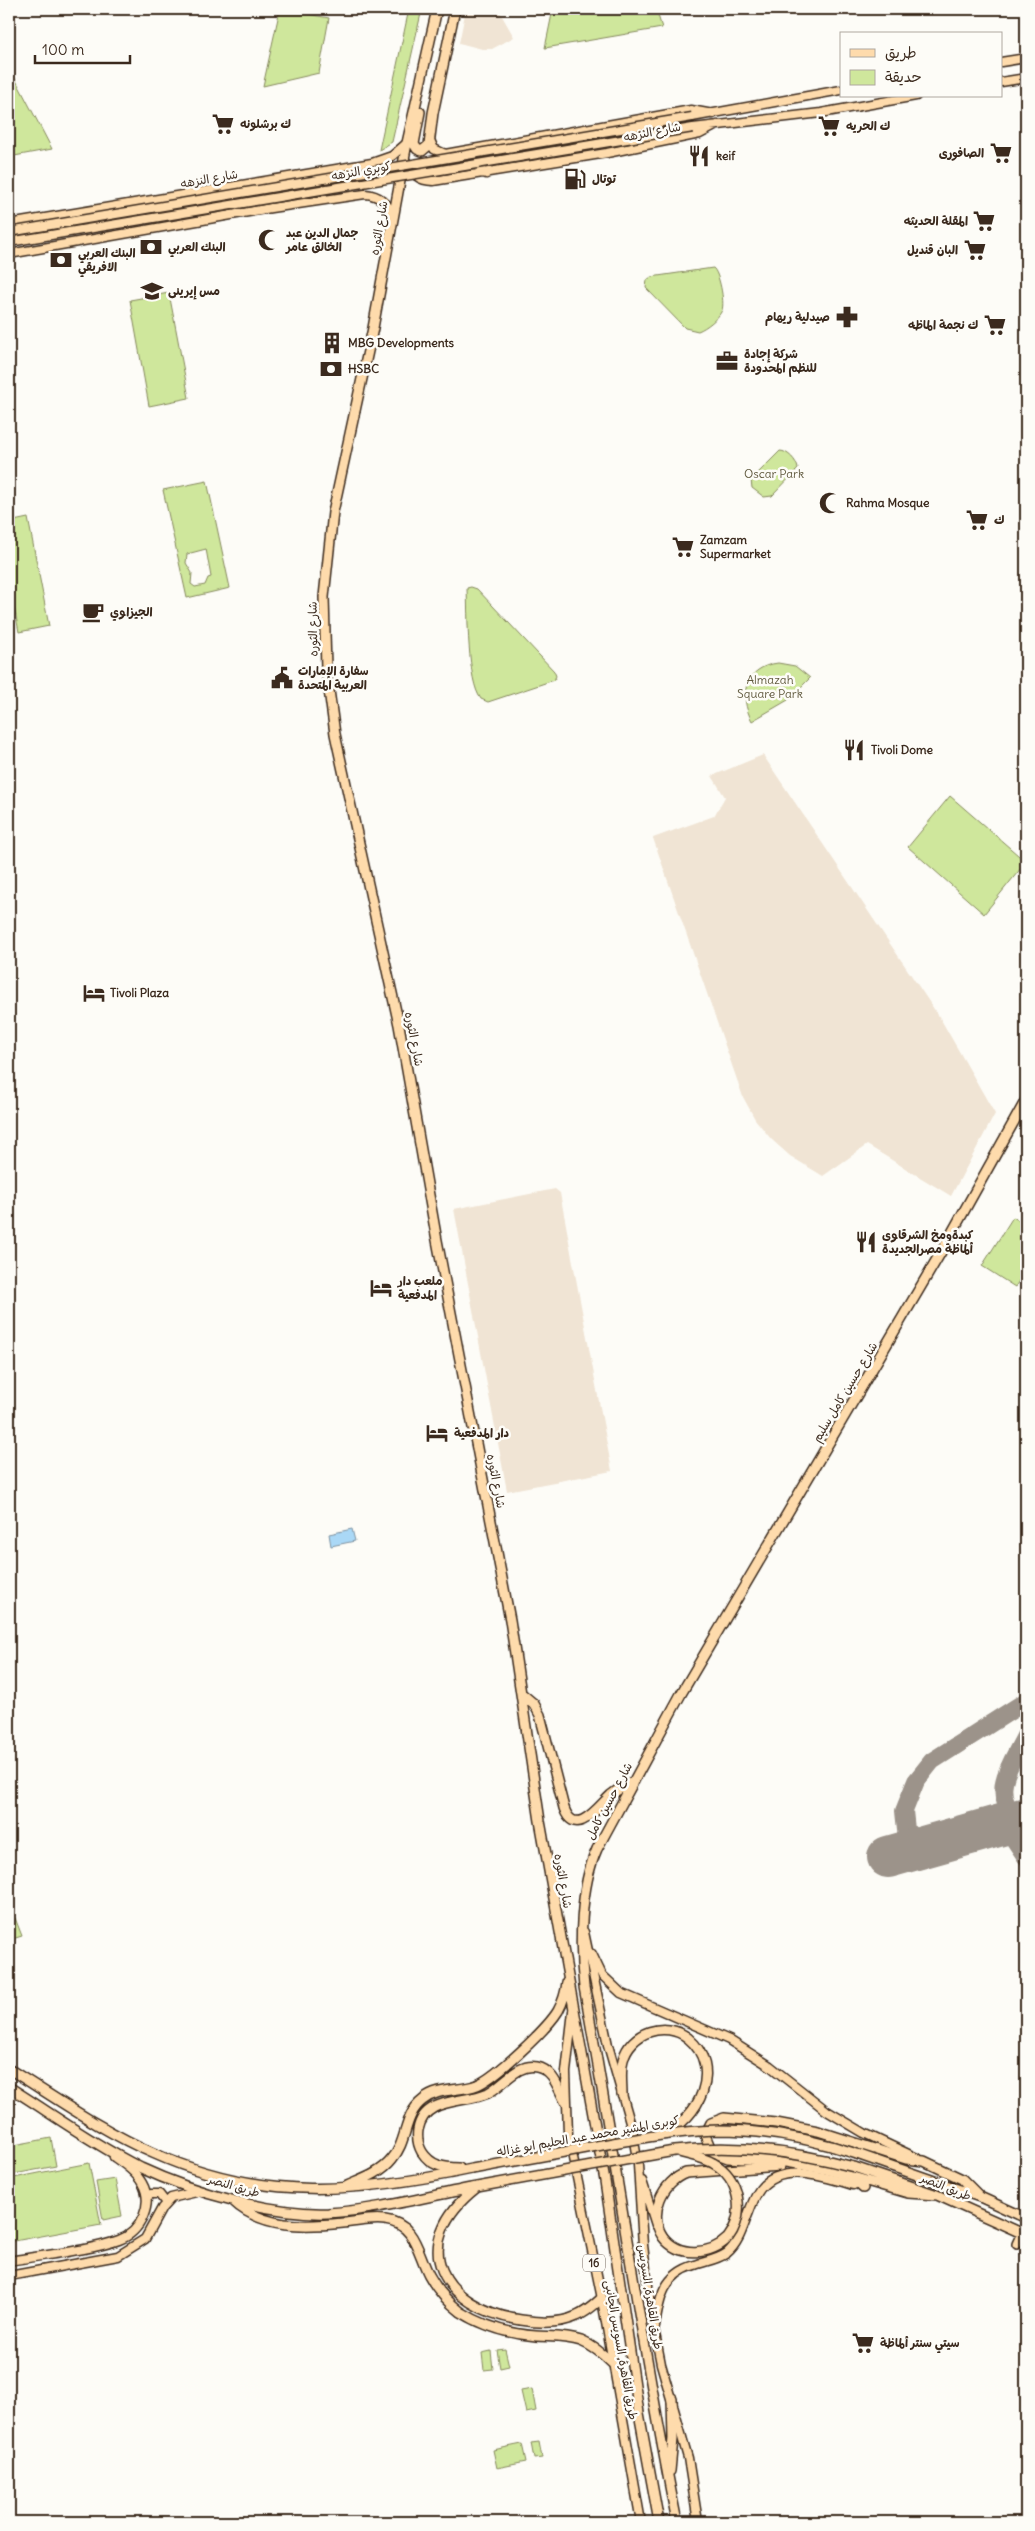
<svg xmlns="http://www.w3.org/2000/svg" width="1035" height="2531" font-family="Delius,'Playpen Sans Arabic',sans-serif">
  <rect width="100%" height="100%" fill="#fdfcf7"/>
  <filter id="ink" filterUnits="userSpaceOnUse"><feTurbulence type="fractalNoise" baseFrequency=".02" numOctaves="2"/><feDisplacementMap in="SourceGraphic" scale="10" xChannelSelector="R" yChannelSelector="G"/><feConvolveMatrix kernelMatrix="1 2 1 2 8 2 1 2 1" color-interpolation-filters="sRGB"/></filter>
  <g filter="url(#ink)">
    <path fill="#f0e4d4" d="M466,9H498L514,37L492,49H482L459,43Z
      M763,755L940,1018L995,1114L951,1196L867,1145L823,1176L790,1156L771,1139L755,1119L743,1097L653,838L714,816L725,797L712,776Z
      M555,1189L560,1193L612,1471L507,1491L454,1209Z"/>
    <path fill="#cfe79c" stroke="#85885d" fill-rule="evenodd" d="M280,9L329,18L319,73L263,86Z
      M409,9H422L392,142L379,150Z
      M553,9H656L662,28L545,48Z
      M9,67L52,149L9,157Z
      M713,268C719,272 725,302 722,310C719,318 706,328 698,331L685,328L646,288L647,280L651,277Z
      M169,293L189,398L149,406L130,300Z
      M780,451C788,451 797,461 798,469L772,496L764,497L752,488L751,480Z
      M207,481L230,588L187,598L163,490ZM206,549L211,577L208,578L205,585L195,587L191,584L192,573L186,563L187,554Z
      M28,518L49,626L19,632L9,581V522Z
      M471,587L477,589L554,671L556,676L554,680L488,702L481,699C467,681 468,613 467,588Z
      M778,663L795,666L810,678L788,700L752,721C738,695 745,667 778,663Z
      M950,796L1026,862L984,914L908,847Z
      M1013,1217L1026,1225V1270L1015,1287L982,1266Z
      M15,1918L22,1936L9,1940V1920Z
      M51,2138L56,2166L9,2175V2146Z
      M89,2163L101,2225L9,2242V2179Z
      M115,2179L122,2216L103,2220L96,2182Z
      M505,2349L509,2366L500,2368L497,2350Z
      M491,2351L493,2369L484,2370L482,2353Z
      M532,2389L536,2411L526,2413L521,2391Z
      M539,2442L542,2458L534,2459L531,2443Z
      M522,2444L526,2462L497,2468L493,2450Z"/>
    <path fill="#aad8f6" stroke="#7e92a0" d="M352,1529L355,1541L331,1546L329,1534Z"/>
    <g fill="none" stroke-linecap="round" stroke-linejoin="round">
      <path stroke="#9c938a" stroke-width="18" d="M1026,1734C1013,1762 991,1786 1012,1814L1026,1817
        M1004,1824L1026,1857
        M927,1846L915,1840L906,1830L904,1811L916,1781L932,1761L1026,1701"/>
      <path stroke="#9c938a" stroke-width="42" d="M888,1857L1026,1818"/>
      <g stroke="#3b2a1e" stroke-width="11">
        <path id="major" d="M1001,62L1026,58
          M1001,82L1026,78
          M692,117L841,90
          M693,128L821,113L916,96
          M430,140L434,149L445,154L691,110L713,114
          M481,149C473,158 475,168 486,174
          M406,161C411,175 419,181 433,181L607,153L700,134L717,125
          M9,224L372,163L392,156L407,143
          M9,254L271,208L365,194C380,195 389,204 393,218
          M584,1932L608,2045L632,2129L638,2165L643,2245L652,2318L661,2364L688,2458L698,2522
          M592,1954L602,1975L621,1993L729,2040L770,2066L827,2111L864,2133L917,2158
          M573,2011L566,2072L568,2134L601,2294L641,2522
          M642,2181L656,2225
          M147,2197L151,2194H159L166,2203
          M9,2261C42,2255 89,2251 119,2240C141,2232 154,2204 142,2183C136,2172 124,2164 114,2157
          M9,2276L118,2256L145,2239L162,2208L171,2198L201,2191
          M655,2327C659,2298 664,2274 695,2265C706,2261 717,2260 727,2253C738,2244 742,2230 747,2217C751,2207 754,2197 760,2189C781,2162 826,2177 853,2185"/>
      </g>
      <g stroke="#3b2a1e" stroke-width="12">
        <path id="highway" d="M437,9L407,143L373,328L333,512L324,597L326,668L335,734L399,1025L436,1235L510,1620L540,1821L605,2181L639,2413L659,2522
          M420,112L414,144L417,149L422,151L429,145L433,113L455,9
          M521,1693L534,1704L540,1715L564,1808C575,1840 599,1806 611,1795C618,1789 626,1785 634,1781
          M9,2069C56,2098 102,2131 153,2153C262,2202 358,2193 472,2169
          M9,2087C52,2114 95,2145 141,2168C192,2192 272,2215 328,2213C378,2210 428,2196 477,2187
          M622,2094C622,2083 620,2071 623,2060C630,2032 665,2020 688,2038C724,2068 699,2119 663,2134
          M857,2154L980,2197L1026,2218
          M854,2167L937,2195L1026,2235
          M459,2168C444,2168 431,2166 422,2152C418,2145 417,2137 418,2130C424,2096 464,2104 488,2093C504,2085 517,2063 537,2067C553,2070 558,2088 565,2101
          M851,2177L863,2188
          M347,2186C363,2179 381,2173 392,2159C408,2141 403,2115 423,2100C439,2087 459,2092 477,2085C496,2077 547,2029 558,2011C563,2002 566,1992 567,1982
          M476,2188C405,2244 442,2308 521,2320C539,2323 560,2324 577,2316C587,2312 594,2305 602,2298
          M937,2195L908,2193L825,2169L780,2161L728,2158L712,2152L705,2135L711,2123L724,2118L776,2123L818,2131L906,2159L924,2161L962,2179L980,2197
          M232,2200C262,2229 305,2227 343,2223C357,2222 371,2218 385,2220C416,2224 417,2252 429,2275C437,2290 448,2302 461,2312C483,2326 511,2334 536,2336C552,2337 566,2336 581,2341C593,2346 603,2354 612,2363
          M728,2238C711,2255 679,2258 663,2237C647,2214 663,2181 686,2173L780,2166
          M1017,2244L1022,2233
          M670,2471L673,2439L672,2398
          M677,2522C641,2345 617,2165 584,1987C579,1946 580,1887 597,1849L681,1694L944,1247L1026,1100"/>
      </g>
      <use href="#major" stroke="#fedbac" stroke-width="8"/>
      <use href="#highway" stroke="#fedbac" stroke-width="9"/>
      <g stroke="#3b2a1e" stroke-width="11" stroke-linecap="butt">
        <path id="major-bridge" d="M9,232L692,117
          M9,242L693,128"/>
      </g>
      <g stroke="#3b2a1e" stroke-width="12" stroke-linecap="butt">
        <path id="highway-bridge" d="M679,2152C690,2155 703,2157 713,2163C740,2178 746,2214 728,2238
          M472,2169C515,2161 559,2153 602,2145C641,2138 679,2131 719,2130C766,2130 812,2139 857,2154
          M477,2187L674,2151C735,2144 795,2151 854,2167"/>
      </g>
      <use href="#major-bridge" stroke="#fedbac" stroke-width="8"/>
      <use href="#highway-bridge" stroke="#fedbac" stroke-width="9"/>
    </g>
  </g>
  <defs>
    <g id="supermarket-bare" transform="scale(1.725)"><path d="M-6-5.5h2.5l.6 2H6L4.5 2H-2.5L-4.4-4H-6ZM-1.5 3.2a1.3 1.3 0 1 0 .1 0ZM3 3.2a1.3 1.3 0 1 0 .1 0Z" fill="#3b2a1e" stroke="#fdfcf7" stroke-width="2.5" paint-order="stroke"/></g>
    <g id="restaurant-bare" transform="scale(1.725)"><path d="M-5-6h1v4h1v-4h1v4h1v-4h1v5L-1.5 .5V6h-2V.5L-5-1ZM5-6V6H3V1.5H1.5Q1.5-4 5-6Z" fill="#3b2a1e" stroke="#fdfcf7" stroke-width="2.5" paint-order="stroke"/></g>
    <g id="fuel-bare" transform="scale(1.725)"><path d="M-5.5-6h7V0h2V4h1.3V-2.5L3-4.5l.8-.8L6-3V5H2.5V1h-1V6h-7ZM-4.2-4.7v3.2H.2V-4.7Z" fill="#3b2a1e" stroke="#fdfcf7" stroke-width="2.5" paint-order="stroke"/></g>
    <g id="mosque-bare" transform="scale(1.725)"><path d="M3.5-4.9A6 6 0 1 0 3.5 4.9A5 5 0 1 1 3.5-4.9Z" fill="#3b2a1e" stroke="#fdfcf7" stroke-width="2.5" paint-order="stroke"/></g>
    <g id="bank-bare" transform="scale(1.725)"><path d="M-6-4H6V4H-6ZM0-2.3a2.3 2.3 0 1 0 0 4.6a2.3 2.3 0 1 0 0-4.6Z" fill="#3b2a1e" stroke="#fdfcf7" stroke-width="2.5" paint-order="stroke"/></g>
    <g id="school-bare" transform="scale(1.725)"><path d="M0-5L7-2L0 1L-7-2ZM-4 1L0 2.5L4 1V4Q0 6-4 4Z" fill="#3b2a1e" stroke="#fdfcf7" stroke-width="2.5" paint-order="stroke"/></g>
    <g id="pharmacy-bare" transform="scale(1.725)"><path d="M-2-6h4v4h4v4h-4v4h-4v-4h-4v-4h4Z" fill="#3b2a1e" stroke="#fdfcf7" stroke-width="2.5" paint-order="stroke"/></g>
    <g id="building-bare" transform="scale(1.725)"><path d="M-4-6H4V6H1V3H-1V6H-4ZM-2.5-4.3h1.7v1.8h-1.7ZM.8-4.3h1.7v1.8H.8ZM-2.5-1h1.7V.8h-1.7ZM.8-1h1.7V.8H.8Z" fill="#3b2a1e" stroke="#fdfcf7" stroke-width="2.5" paint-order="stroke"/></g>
    <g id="office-bare" transform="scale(1.725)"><path d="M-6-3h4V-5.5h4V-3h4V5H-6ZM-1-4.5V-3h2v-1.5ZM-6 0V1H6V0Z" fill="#3b2a1e" stroke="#fdfcf7" stroke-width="2.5" paint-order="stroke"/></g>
    <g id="cafe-bare" transform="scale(1.725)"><path d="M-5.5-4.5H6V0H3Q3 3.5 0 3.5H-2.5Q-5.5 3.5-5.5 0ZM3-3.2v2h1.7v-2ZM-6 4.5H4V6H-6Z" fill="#3b2a1e" stroke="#fdfcf7" stroke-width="2.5" paint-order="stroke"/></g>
    <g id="civic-bare" transform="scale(1.725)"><path d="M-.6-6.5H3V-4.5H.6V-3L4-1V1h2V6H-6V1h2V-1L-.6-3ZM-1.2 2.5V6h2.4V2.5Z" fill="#3b2a1e" stroke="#fdfcf7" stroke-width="2.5" paint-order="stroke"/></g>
    <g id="hotel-bare" transform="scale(1.725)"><path d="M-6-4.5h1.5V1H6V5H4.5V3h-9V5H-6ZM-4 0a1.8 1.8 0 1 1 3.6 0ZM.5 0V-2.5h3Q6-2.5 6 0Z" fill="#3b2a1e" stroke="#fdfcf7" stroke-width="2.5" paint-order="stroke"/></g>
  </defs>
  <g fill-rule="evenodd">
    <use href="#supermarket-bare" x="223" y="124"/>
    <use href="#supermarket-bare" x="829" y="126"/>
    <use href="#supermarket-bare" x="1001" y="153"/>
    <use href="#restaurant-bare" x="699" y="156"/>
    <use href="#fuel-bare" x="575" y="179"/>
    <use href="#supermarket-bare" x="984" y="221"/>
    <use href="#mosque-bare" x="269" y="240"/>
    <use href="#bank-bare" x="151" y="247"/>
    <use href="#supermarket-bare" x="975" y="250"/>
    <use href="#bank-bare" x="61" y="260"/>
    <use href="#school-bare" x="152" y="291"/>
    <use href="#pharmacy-bare" x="847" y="317"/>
    <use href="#supermarket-bare" x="995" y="325"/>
    <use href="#building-bare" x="332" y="343"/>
    <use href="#office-bare" x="727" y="361"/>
    <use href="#bank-bare" x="331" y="369"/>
    <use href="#mosque-bare" x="830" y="503"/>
    <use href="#supermarket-bare" x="977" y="520"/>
    <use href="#supermarket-bare" x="683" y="547"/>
    <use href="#cafe-bare" x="93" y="612"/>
    <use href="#civic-bare" x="282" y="678"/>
    <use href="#restaurant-bare" x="854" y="750"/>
    <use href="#hotel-bare" x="94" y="993"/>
    <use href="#restaurant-bare" x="866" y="1242"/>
    <use href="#hotel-bare" x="381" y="1288"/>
    <use href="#hotel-bare" x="437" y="1433"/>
    <use href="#supermarket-bare" x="863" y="2343"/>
  </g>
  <g text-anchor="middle" stroke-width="5" stroke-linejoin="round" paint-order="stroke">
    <rect fill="#fdfcf7" stroke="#75695f" stroke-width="1" x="583" y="2254.5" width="22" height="17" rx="4"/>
    <g font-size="11" font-weight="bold" fill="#3b2a1e">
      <text x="594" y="2267">16</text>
    </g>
    <g font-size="12" font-weight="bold" fill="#3b2a1e" stroke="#fdfcf7" text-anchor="start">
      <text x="240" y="128">ك برشلونه</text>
      <text x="846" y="130">ك الحريه</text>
      <text x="984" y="157" text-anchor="end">الصافورى</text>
      <text x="716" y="160">keif</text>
      <text x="592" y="183">توتال</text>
      <text x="968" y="225" text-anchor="end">المقلة الحديثه</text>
      <text x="286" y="237">جمال الدين عبد<tspan x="286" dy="14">الخالق عامر</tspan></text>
      <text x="168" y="251">البنك العربي</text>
      <text x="958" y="254" text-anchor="end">البان قنديل</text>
      <text x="78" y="257">البنك العربي<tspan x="78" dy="14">الافريقي</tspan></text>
      <text x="168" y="295">مس إيرينى</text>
      <text x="830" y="321" text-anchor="end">صيدلية ريهام</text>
      <text x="978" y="329" text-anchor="end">ك نجمة الماظه</text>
      <text x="348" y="347">MBG Developments</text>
      <text x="744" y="358">شركة إجادة<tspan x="744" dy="14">للنظم المحدودة</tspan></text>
      <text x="348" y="373">HSBC</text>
      <text x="846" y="507">Rahma Mosque</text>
      <text x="994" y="524">ك</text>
      <text x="700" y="544">Zamzam<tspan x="700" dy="14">Supermarket</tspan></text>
      <text x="110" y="616">الجيزاوي</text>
      <text x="298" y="675">سفارة الإمارات<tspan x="298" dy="14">العربية المتحدة</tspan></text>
      <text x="871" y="754">Tivoli Dome</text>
      <text x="110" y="997">Tivoli Plaza</text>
      <text x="882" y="1239">كبدةومخ الشرقاوي<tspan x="882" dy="14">ألماظة مصرالجديدة</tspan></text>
      <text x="398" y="1285">ملعب دار<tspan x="398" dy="14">المدفعية</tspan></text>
      <text x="454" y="1437">دار المدفعية</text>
      <text x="880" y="2347">سيتي سنتر ألماظة</text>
    </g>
    <g font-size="12" fill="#3b2a1e" stroke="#fdfcf7">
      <text transform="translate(652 132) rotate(-11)" y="4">شارع النزهه</text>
      <text transform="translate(361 171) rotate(-10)" y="4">كوبري النزهه</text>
      <text transform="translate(209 179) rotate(-10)" y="4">شارع النزهه</text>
      <text transform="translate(379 228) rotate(-80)" y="4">شارع الثوره</text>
      <text transform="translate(313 629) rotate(-91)" y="4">شارع الثوره</text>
      <text transform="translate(414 1039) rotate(79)" y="4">شارع الثوره</text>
      <text transform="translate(845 1392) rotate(-59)" y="4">شارع حسين كامل سليم</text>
      <text transform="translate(496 1481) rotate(79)" y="4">شارع الثوره</text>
      <text transform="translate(609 1801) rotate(-62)" y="4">شارع حسين كامل</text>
      <text transform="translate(563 1881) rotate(80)" y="4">شارع الثوره</text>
      <text transform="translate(588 2136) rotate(-10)" y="4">كوبرى المشير محمد عبد الحليم ابو غزاله</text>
      <text transform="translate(234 2186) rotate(16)" y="4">طريق النصر</text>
      <text transform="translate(946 2187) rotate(22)" y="4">طريق النصر</text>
      <text transform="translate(650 2297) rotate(81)" y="4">طريق القاهرة, السويس</text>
      <text transform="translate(621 2350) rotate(80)" y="4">طريق القاهرة, السويس الجانبى</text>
    </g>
    <g font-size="12" fill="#60593e" stroke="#fdfcf7">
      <text x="774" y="478">Oscar Park</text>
      <text x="770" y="684">Almazah<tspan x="770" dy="14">Square Park</tspan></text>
    </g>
  </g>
  <rect width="1035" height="2531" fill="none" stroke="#fdfcf7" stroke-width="30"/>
  <rect x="15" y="15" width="1005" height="2501" fill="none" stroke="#3b2a1e" stroke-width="2" filter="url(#ink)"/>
  <rect x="840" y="32" width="162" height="65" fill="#fdfcf7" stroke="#afa8a0"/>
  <rect x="850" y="49" width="25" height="8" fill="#fedbac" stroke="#afa8a0"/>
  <text x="885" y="58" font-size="15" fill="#3b2a1e">طريق</text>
  <rect x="850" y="70" width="25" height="15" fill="#cfe79c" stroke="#afa8a0"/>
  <text x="885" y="82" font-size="15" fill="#3b2a1e">حديقة</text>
  <path d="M35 55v8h95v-8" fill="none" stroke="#3b2a1e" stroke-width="2.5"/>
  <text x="42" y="55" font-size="15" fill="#3b2a1e" stroke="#fdfcf7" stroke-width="4" paint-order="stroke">100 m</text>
</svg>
